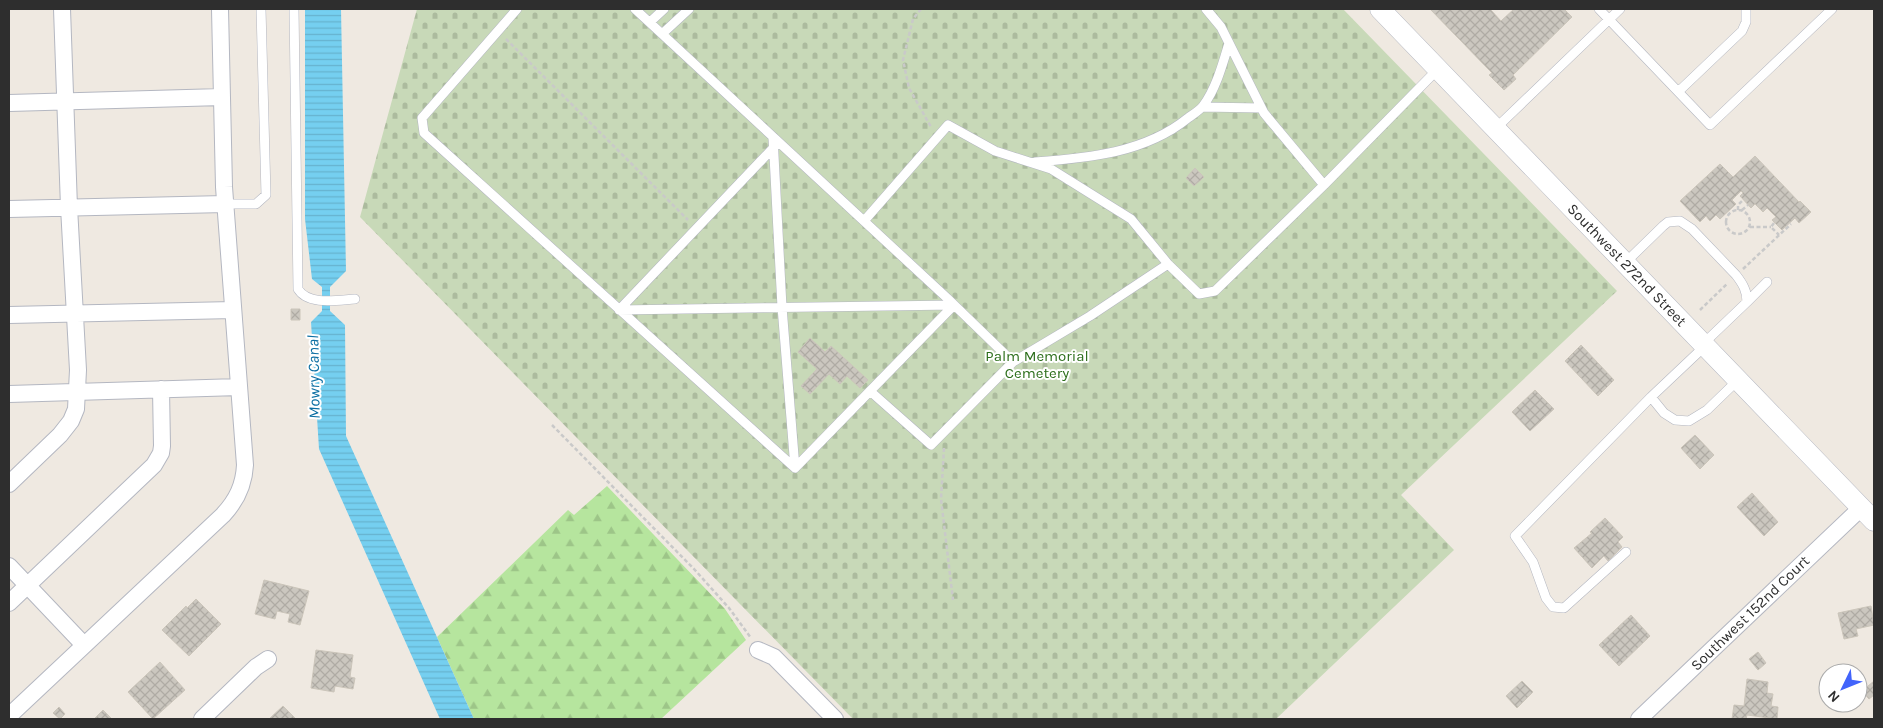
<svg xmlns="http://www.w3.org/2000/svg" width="1883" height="728" font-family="Karla,sans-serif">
  <defs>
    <pattern id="forest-firs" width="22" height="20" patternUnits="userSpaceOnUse" patternTransform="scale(1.25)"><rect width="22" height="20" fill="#b6e59e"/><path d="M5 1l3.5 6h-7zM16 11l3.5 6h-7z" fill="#9dc588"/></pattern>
    <pattern id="cemetery-stones" width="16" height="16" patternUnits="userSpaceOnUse" patternTransform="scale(1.25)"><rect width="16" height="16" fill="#c8d9b8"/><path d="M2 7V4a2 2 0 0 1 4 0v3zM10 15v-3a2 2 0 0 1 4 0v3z" fill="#acbb9e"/></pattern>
    <pattern id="water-rules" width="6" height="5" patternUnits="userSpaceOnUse" patternTransform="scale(1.25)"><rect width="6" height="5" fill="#75cff0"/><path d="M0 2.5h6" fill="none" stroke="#66b2ce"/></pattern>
    <pattern id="building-cross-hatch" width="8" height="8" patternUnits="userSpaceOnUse" patternTransform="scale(1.25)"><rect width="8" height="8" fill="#cbc7bf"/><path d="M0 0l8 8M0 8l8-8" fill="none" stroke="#afaba4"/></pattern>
  </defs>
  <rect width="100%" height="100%" fill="#efe9e1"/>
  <path fill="url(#forest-firs)" d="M607,486L725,609L746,640L661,719H474L437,637L568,510L574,515Z"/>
  <path fill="url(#cemetery-stones)" d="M417,9H1343L1617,291L1401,495L1454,550L1276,719H853L360,217Z"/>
  <path fill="url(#water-rules)" d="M305,9H341L346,271L330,287V311L345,325L346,436L474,719H440L319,449L311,322L322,311V287L312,279L305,219Z"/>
  <path fill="url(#building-cross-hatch)" stroke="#cbc5ba" d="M1430,9H1490L1501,21L1514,9H1564L1572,17L1513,75L1516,79L1504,90L1489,75L1492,73Z
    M1755,156L1799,202L1800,201L1811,212L1799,223L1795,218L1782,230L1772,220L1776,217L1767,208L1763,212L1755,204L1751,208L1740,196L1743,193L1741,191L1732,200L1736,204L1720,219L1716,215L1710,221L1706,216L1700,222L1680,201L1720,164L1733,177Z
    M1195,168L1204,177L1194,186L1186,178Z
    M291,309H300V320H291Z
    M810,338L825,352L831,346L868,380L860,388L847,376L840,384L829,374L810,394L801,386L817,369L798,352Z
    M1581,345L1614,380L1598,396L1565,361Z
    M1535,390L1554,409L1530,431L1512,412Z
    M1695,435L1714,455L1700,469L1681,448Z
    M1752,493L1778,522L1764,536L1737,507Z
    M1605,518L1623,537L1618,542L1622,547L1608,561L1604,556L1592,568L1574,548L1592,533L1590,532Z
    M264,580L309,591L300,625L288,622L290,614L277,611L275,619L255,614Z
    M196,599L221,624L189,656L162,630L186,606L187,608Z
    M1871,606L1874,625L1856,629L1858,636L1844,639L1838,613Z
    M1631,615L1650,636L1619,666L1599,645Z
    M316,650L353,655L350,677L355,678L353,689L335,686L334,692L311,688Z
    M1758,652L1766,663L1758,670L1749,659Z
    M160,662L185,690L153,719L128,692Z
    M1747,679L1768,682L1767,693L1773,694L1771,706L1778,707L1777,719L1747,715L1746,719H1732L1734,705L1744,706Z
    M1522,681L1533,692L1517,708L1506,696Z
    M1874,681V695L1869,699L1862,691Z
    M283,706L296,719H269Z
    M59,707L65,714L60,719L53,713Z
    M103,710L112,719H94Z"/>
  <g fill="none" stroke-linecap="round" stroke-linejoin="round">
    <g stroke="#b4b7c1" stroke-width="10">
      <path id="service" d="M294,9L298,289C308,306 338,300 355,299
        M517,9L422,118L424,133L795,468L870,391L931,445L1013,362L1090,316L1168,264L1199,294L1215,291L1324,185L1438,69
        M635,9L947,298L1013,362
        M1206,9L1221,27L1264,113L1324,185
        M1599,9L1710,125L1832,9
        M650,22L664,9
        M662,34L689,9
        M1679,91L1742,31L1746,22V9
        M1202,107L1261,108
        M1496,128L1620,9
        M773,137L782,307L795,468
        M1035,162C1088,158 1145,153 1188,118C1192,115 1199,111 1203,106C1216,89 1223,63 1229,43
        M225,204H256L266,195L261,9
        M864,221L948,125L995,151L1051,169L1131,219L1168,264
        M1625,263L1663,226L1668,222L1680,221L1692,229L1736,275C1743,284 1747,291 1747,302L1703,344
        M1747,302L1767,282
        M619,310L954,305
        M619,310L775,146
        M870,391L954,305
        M1651,397L1664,413L1675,420L1689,421L1707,410L1738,380
        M1626,552L1564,608L1553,607L1546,598L1533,562L1515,536L1651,397L1705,346"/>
    </g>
    <g stroke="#b4b7c1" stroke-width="18">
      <path id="minor" d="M9,103L222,97
        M9,209L225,204
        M9,315L233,310
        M9,394L239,387
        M9,484L60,435L71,421L76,409L78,370L69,207L62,9
        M9,566L84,645
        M9,603L154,465L161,453L162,446L161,389
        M758,650L774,657L835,719
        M9,716L223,515C237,500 244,485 245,465L224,187L220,9
        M202,719L256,667L268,659
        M1639,719L1861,508"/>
    </g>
    <g stroke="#b4b7c1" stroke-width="21">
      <path id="tertiary" d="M1380,9L1874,521"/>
    </g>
    <path stroke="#c9c9c9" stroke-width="2.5" stroke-dasharray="4 2.5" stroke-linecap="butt" d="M921,9L913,19L903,60L909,88L931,127
      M506,39L688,220
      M1726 222a12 12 0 1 1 24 0a12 12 0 1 1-24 0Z
      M1738,210V205L1743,200
      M1742,210L1748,205
      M1774,223L1771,227L1779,235
      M1750,227H1771
      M1743,269L1791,224
      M1700,310L1728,283
      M552,425L694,569L729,608L751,638
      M944,448L941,499L953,600"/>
    <use href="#service" stroke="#fff" stroke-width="9"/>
    <use href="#minor" stroke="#fff" stroke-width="16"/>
    <use href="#tertiary" stroke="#fff" stroke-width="20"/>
  </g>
  <g text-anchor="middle" stroke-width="4" stroke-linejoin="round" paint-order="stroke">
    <g font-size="15" fill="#2e2e2e" stroke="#fff">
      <text transform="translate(1627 265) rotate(46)" y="5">Southwest 272nd Street</text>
      <text transform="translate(1750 613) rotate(-44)" y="5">Southwest 152nd Court</text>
    </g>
    <g font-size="15" fill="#2c6e1b" stroke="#fff">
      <text x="1037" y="361">Palm Memorial<tspan x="1037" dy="17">Cemetery</tspan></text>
    </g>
    <g font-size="16" font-style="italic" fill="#0d6fa3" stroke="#fff">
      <text transform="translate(313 377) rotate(-91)" y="6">Mowry Canal</text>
    </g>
  </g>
  <rect width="1883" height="728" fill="none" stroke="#2e2e2e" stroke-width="20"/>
  <g transform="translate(1843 688) rotate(227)"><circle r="24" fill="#ffffff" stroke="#ababab"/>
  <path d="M0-4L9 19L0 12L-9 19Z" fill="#4264fb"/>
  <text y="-8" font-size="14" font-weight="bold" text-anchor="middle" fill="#2e2e2e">N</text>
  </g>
</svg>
